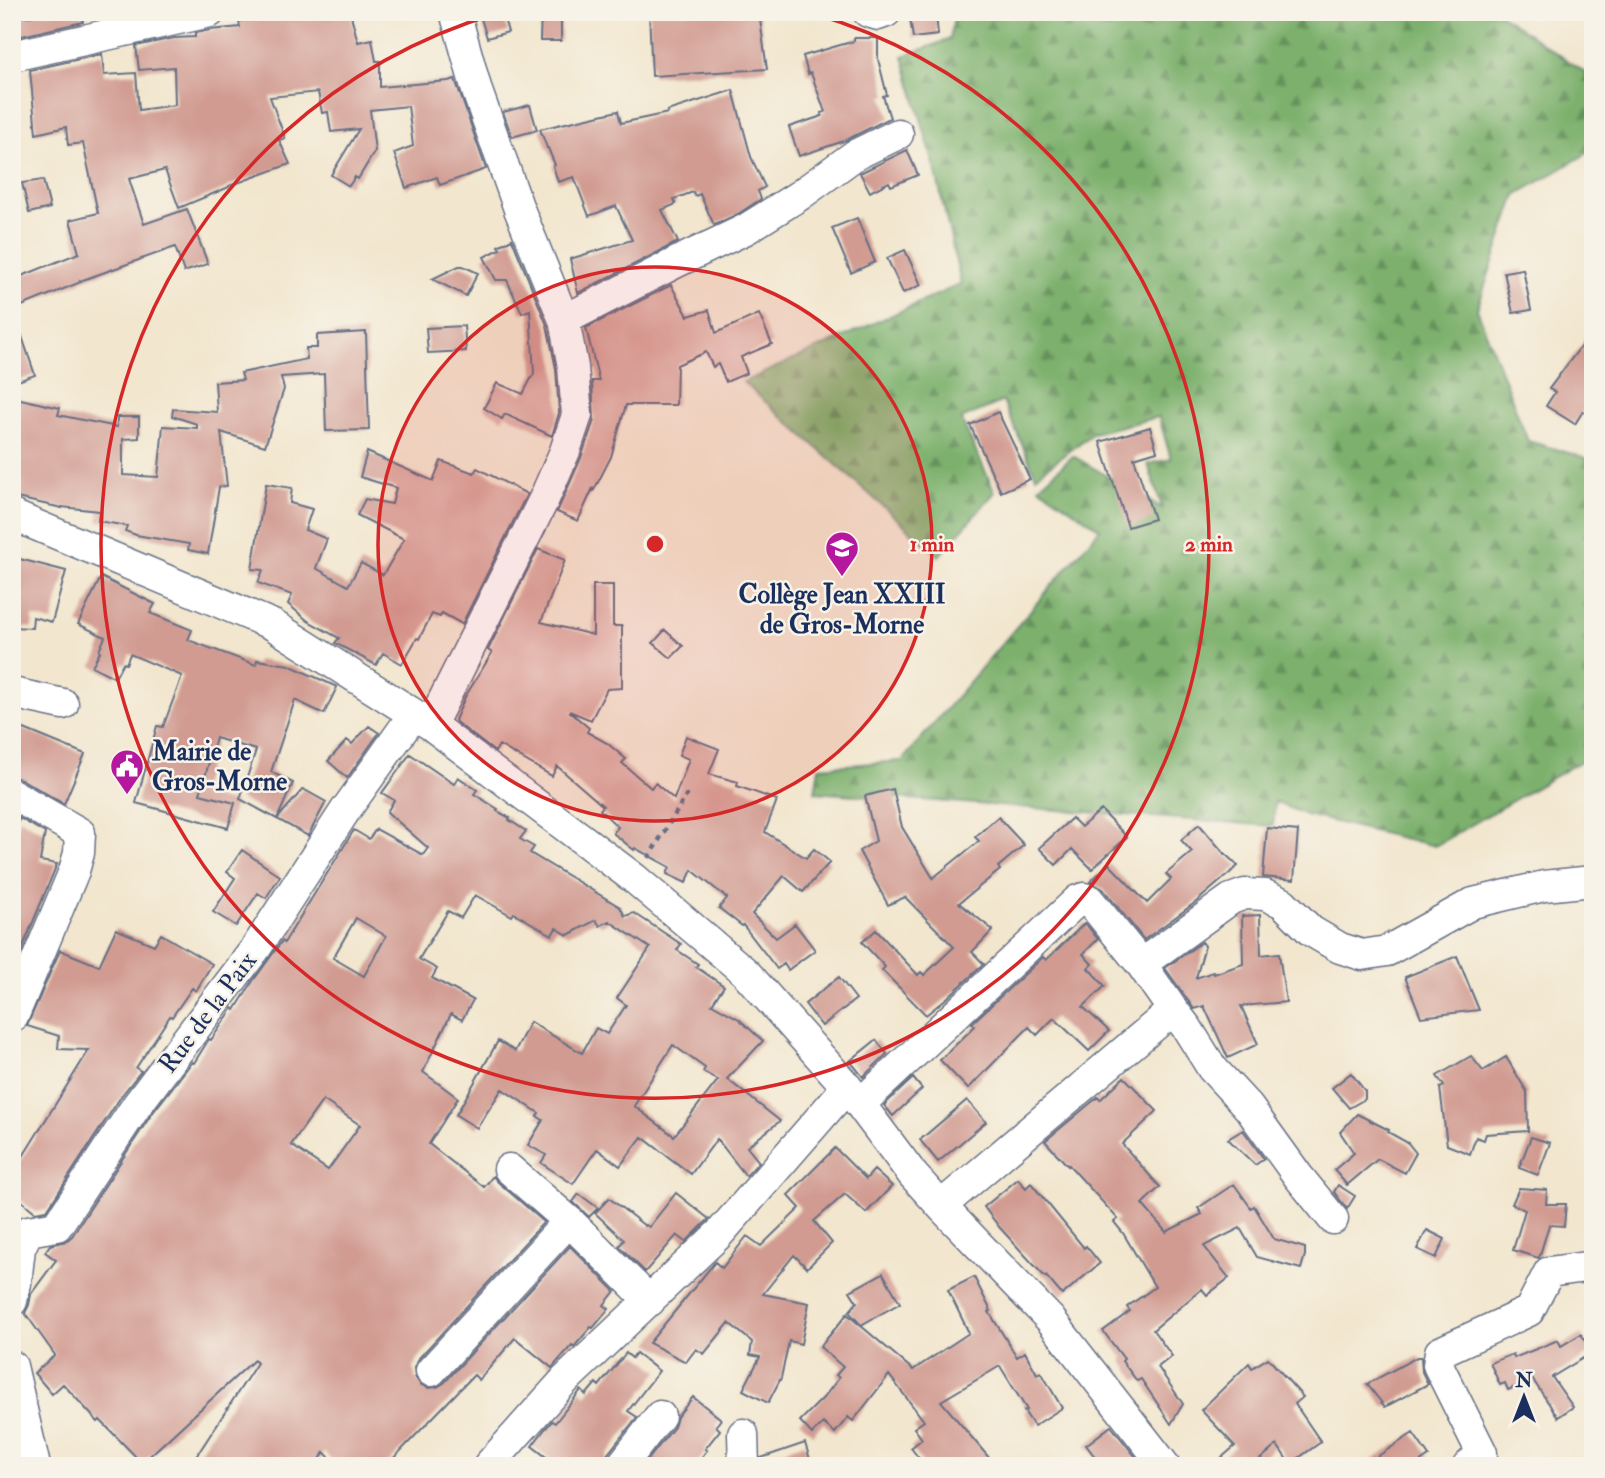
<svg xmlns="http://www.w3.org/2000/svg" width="1605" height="1478" font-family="'IM FELL Double Pica',serif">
  <defs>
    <pattern id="forest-firs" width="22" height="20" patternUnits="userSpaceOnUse" patternTransform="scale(1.75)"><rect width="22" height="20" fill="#7cb06c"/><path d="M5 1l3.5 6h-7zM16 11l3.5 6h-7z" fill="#65905c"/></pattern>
  </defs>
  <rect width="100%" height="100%" fill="#f7f3e8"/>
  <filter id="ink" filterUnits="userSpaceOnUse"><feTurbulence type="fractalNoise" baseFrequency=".0143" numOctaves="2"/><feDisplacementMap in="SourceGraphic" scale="14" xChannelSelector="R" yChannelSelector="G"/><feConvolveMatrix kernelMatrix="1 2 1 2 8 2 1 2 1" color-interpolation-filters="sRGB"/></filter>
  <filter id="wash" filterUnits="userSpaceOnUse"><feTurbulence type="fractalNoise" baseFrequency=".00686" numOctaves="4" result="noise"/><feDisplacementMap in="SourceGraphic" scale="28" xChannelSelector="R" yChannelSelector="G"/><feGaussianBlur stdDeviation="1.57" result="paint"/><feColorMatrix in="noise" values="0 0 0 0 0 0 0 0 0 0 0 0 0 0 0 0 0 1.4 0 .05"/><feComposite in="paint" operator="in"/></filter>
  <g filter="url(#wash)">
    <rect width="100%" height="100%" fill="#f2e6ce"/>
    <path fill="url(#forest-firs)" stroke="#4c7065" stroke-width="2" d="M955,12H1497L1593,78V150L1516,195L1477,309L1528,441L1593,460V754L1435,846L1306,815L1275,802L1273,826L815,792L819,767L902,761L1100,529L1039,487L1073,456L1162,508L1148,464L1171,459L1159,417L1093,433L1036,476L1003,401L961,419L995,492L939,556L743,382L961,284L935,168L903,56L950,39Z"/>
    <g id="blocks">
      <path fill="#d19b92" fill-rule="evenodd" d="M32,12H82L83,22L13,38L12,17L32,16Z
        M262,12H350L358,42L372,39L376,61H380V87L448,81L455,79L486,169L440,185L437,177L406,188L394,153L413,146L408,106L370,110L375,151L358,179L355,177L349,186L331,175L359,129L331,132L328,112L322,113L318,92L270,97L285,138L279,140L290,164L229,186V187L179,208L165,170L129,179L144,224L187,209L208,264L184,272L175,247L80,281L81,282L12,310V280L79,253L70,220L98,213L83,143L68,145L66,127L36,134L30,70L102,54L104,75L136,73L139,110L175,105L174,67L139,70L136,46L174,38L195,37V33L210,30L240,27L239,21L263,20Z
        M479,12H502L508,32L487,38Z
        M541,12H561V41H540Z
        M649,12H759L767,69L652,76Z
        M936,14L938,35L913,38L910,18Z
        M854,38H878V59L887,95L883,96L890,118L844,141L799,156L789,127L822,116L821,113L825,112L811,73L808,74L803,56L854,41Z
        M733,90L751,157L765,187L758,191L761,199L738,214L714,225L700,194L695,196L693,192L674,199L676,204L662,210L678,242L578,293L570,259L632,240L616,206L589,216L574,177L558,182L553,166L555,165L548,148H547L540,129L618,111L621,123L668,113L667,111Z
        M530,105L537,130L512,137L503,112Z
        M907,150L918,175L891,186L889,182L870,192L860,173Z
        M43,180L50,208L29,213L22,183Z
        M857,218L875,262L851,273L832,228Z
        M512,239L547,325L556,369L559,413L552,436L505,414L502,419L484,408L497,383L523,394L534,373L530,310L522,313L507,280H496L484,257L500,249L498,246Z
        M905,250L921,285L903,293L887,258Z
        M459,266H463L478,273L466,296L432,279Z
        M1523,269L1531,310L1513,313L1504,272Z
        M671,285L688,316L709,310L716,333L759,314L772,344L741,357L747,373L726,382L718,364L713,367L706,352L677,365L676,405H626L611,457L593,492V488L578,521L557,512L581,458L594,420L592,381H599L586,328Z
        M15,316L35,375L12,383V317Z
        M464,326L466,351L428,353L426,328Z
        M1593,330V417L1583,411L1575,424L1546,406L1555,392L1549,389Z
        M366,332L369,430L326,431L324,374L281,377L284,389L265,446L221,432L227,486L219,487L208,554L188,550L189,544L136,535L125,531L127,526L98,521L99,511L62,507V508L12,497V397L60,408L58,415L117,427V417H139V438L123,439V475L158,477L163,426L197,428V424L172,416L173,409L217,412L215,382L243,380L241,373L307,359L306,348H317V335Z
        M998,412L1030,479L1001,492L970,425Z
        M1150,427L1157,451L1134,458L1154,519L1128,527L1100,442Z
        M367,452L433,481L441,461L474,473L477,468L527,494L462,624L442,613L440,617L432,614L419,639L417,638L402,664L383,653L376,665L335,643L339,638L308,621L288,604L292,595L258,583L263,570L252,569L266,484L292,488L290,503L312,509L305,530L327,539L316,568L348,586L361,563L383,575L404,539L357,515L365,499L392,504L396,488L360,477Z
        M538,549L565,560L541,622L593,635V585H613V626H622V688L607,689L591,720L569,711L589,728L587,732L607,743L626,759L622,763L651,788L655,783L674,799L689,759L679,755L686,736L719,749L709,774L738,782L737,786L777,800L765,832L806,858L814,849L830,862L803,892L784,876L752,914L776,938L795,924L815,950L788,970L784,964L777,969L743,925L742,926L719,908L727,898L692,870L686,883L667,874L670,867L635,848L634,850L613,833L618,827L600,810L603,806L557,766L552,776L499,745L495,752L456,722L455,720L465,697L492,653L488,650Z
        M12,557L66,571L52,622L33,617L32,628L12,627Z
        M101,577L155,604L150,613L192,630L188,640L256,665L257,660L289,665L337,687L324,714L295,700L271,772L293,783L277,819L240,799L256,750L216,738L200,794L235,803L228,828L136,803L157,726L163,727L182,676L130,654L126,664L123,663L115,678L92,666L100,652L99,651L105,637L78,624Z
        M665,630L683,646L671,658L653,643Z
        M12,724L85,754L64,804L21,779L12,777Z
        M369,726L379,733L347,778L328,761L347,740L352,744Z
        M410,754L454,784L458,777L477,790L474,794L498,809L497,811L510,818L509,820L526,831L520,839L534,847L530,853L620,907L625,916L634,913L681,944L677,950L698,964L696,967L724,986L712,1004L739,1019L763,1041L727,1079L780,1121L747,1147L759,1162L746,1176L717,1139L691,1174L642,1137L620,1166L597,1149L573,1184L541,1163L546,1155L528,1145L543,1120L537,1116L539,1113L502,1089L477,1128L456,1115L498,1041L515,1051L530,1022L582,1053L596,1028L607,1034L626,1005L617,998L650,948L609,921L600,926L596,920L568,935L556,928L552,935L514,913L512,916L475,895L461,918L448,911L419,959L437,969L432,978L473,1000L462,1020L451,1014L423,1072L458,1098L429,1144L484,1187L493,1176L498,1182L544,1222L418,1359L414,1368L415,1377L420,1384L428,1388L437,1387L444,1383L570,1246L615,1291L604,1305L609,1309L593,1328L591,1327L574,1347L572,1345L552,1368L515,1338L479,1380L474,1375L386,1466H338L324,1452L320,1460L312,1466H190L257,1363L254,1360L142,1463L100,1420L98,1422L63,1384L52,1394L34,1373L55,1355L25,1313L29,1305L31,1294L56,1260L45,1252L50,1245L66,1241L72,1236L151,1115L192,1062L194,1063L209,1039L211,1040L233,1008L235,1010L253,981L282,941L284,943L354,830L369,839L376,829L423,855L428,848L387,812L394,800L382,793ZM356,918L386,936L364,976L333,958ZM673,1045L705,1068L703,1072L718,1080L674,1136L634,1106ZM323,1100L360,1125L328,1170L291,1145Z
        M303,789L326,802L308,836L277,819Z
        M893,789L902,827L933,878L979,841L975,837L998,817L1024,845L998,867L1000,870L959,903L993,930L972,952L984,964L948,997L926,1015L882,970L885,967L862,942L876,930L918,975L921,972L924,975L954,947L905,897L888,905L859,851L876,841L865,796Z
        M1101,810L1127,837L1092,869L1072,849L1056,865L1039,848L1072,818L1081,827Z
        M19,818L45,833L40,861L57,864L12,973V856Z
        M1199,824L1223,852L1238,866L1196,902L1144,940L1103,889L1090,882L1109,864L1147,903L1171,879L1166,874L1192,852L1181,840Z
        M1267,828L1298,831L1294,880L1263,877Z
        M242,850L280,876L266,898L258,893L236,926L213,912L235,878L227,872Z
        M1260,915L1261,955L1279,953L1286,1002L1241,1006L1258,1044L1228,1058L1204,1006L1194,1009L1165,968L1202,942L1205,946L1196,978L1213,972L1214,974L1243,964L1242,916Z
        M1085,923L1098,939L1083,954L1092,964L1088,968L1105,986L1083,1007L1109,1031L1089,1051L1054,1018L1037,1035L1029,1027L968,1089L940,1060L975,1026L972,1023L1043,957L1046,960Z
        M116,929L154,945L161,934L212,964L196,991L192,988L172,1017L170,1016L136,1068L141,1071L122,1095L47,1210L35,1212L12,1193V1174L89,1050L58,1049L59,1036L27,1026L60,950L99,966Z
        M1457,956L1479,1010L1421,1017L1405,977Z
        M839,977L856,999L822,1026L805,1004Z
        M876,1040L887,1054L863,1077L850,1061Z
        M1471,1056L1483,1071L1506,1057L1527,1092L1528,1131L1486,1134L1484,1140L1476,1137L1470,1154L1447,1145L1440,1088L1444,1086L1437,1076Z
        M1351,1073L1365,1091V1099L1349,1108L1332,1088Z
        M1124,1077L1157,1111L1122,1144L1160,1187L1142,1204L1166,1232L1202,1214L1198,1208L1234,1184L1251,1208L1254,1206L1274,1239L1305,1248V1255L1301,1269L1257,1257L1240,1228L1204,1246L1229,1278L1207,1295L1202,1289L1153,1330L1172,1356L1158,1367L1183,1404L1171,1424L1141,1379L1137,1381L1122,1361L1124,1359L1103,1331L1130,1311L1127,1307L1155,1287L1123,1233L1114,1222L1118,1219L1069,1165L1068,1166L1045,1141L1098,1097L1100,1100Z
        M913,1078L922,1089L893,1116L884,1105Z
        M967,1100L986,1122L938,1162L920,1140Z
        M1357,1114L1389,1130L1388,1132L1408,1143L1416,1153L1405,1173L1378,1159L1347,1185L1334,1170L1354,1153L1340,1132Z
        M1243,1130L1264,1159L1255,1165L1228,1139Z
        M1531,1137L1550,1143L1538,1175L1519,1168Z
        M835,1148L866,1179L874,1170L892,1186L866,1213L845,1194L814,1221L832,1243L807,1268L794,1255L763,1294L809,1303L801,1344L789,1341L781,1378L768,1403L743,1390L760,1357L750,1355L752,1342L729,1323L704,1354L696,1349L686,1362L649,1343L715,1262L722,1268L747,1236L761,1246L800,1208L788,1195Z
        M1018,1179L1026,1188L1031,1183L1084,1248L1086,1246L1100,1263L1062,1295L1046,1276L1045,1277L1000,1228L984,1207Z
        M1338,1185L1355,1196L1347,1209L1334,1192Z
        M1519,1188L1547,1190L1546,1204H1566L1564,1226L1549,1225L1539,1258L1513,1250L1525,1210L1512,1204Z
        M676,1193L709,1219L686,1242L677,1235L645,1272L619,1246L624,1240L595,1213L609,1198L645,1226L646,1225L649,1227Z
        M579,1194L598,1208L589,1217L573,1202Z
        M1427,1230L1445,1239L1436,1258L1417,1249Z
        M883,1273L900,1303L861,1325L849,1312L857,1302L850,1291Z
        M974,1277L991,1311L989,1312L1017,1357L1025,1352L1037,1374L1041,1372L1062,1408L1034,1426L1024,1411L1027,1410L1000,1366L941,1401L996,1466H925L911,1448L922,1439L914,1428L924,1421L889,1375L853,1421L848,1417L835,1433L823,1423L812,1434L800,1421L823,1398L839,1378L836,1375L843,1367L820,1347L847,1314L913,1370L969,1333L948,1290Z
        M1581,1334L1593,1352L1552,1377L1573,1407L1558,1417L1533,1380L1508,1390L1505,1383L1500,1385L1490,1363L1513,1354L1514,1358L1558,1340L1561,1346Z
        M626,1353L632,1358L636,1353L659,1371L628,1411L637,1417L607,1455L604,1466H558L532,1446L545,1429L552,1421L555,1423L581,1390L586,1395L596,1383L599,1386Z
        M1417,1357H1421L1422,1372L1428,1384L1385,1407L1367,1384Z
        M1268,1358L1303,1397L1295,1404L1321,1442L1290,1464L1277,1445L1252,1466H1212L1235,1446L1201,1410L1249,1363L1252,1368Z
        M693,1397L721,1419L716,1426L720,1430L705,1449L707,1450L695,1466H643L674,1427L677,1417Z
        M1111,1426L1143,1466H1102L1086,1445Z
        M1413,1433L1429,1456L1414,1466H1363Z
        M805,1443L812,1466H761V1458Z"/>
    </g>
  </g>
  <g filter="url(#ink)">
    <use href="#blocks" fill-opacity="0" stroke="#666f85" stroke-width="2"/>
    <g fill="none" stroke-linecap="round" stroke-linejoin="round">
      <g stroke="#666f85" stroke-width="33">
        <path id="minor" d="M868,12L878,15L886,12
          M12,56L210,12
          M564,320L677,262L746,229L800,195L855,155L898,134
          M12,515L273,625L431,725L635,879L746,973L847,1087L913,1175L941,1206L1050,1319L1165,1466
          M12,693L63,704
          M431,725L544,499L565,451L577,415L573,367L564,320L519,209L477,91L455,12
          M12,794L80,833L79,853L74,871L13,1017
          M1141,964L1231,899L1245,894L1265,895L1283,903L1311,931L1340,948L1362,955L1387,951L1473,903L1544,886L1593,881
          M860,1104L1078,900L1084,898L1089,900L1141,964L1173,1010
          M509,1169L569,1221L650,1301
          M941,1206L1173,1010L1187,1028L1212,1068L1249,1108L1298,1176L1333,1219
          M12,1301L16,1283L20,1248L28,1231L57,1226L137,1105L256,948L345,811L414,714
          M12,1366L35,1466
          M431,1371L569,1221
          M743,1434L744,1466
          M488,1466L565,1380L719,1234L847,1087
          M621,1466L660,1416
          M1468,1466L1482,1453L1438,1365L1440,1352L1529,1311L1549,1272L1593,1266"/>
      </g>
      <path stroke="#666f85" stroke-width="4.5" stroke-dasharray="5 5" stroke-linecap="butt" d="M648,858L688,793"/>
      <use href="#minor" stroke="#fff" stroke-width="30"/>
    </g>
  </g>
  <circle cx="655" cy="544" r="277" fill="#d62828" fill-opacity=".12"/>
  <g fill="none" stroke="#d62828" stroke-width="3.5">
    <circle cx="655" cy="544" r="277"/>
    <path d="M812 13A554 554 0 1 1 498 13"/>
  </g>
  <defs>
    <g id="school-pin" transform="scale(1.75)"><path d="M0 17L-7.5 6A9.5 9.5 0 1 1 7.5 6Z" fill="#b5179e" stroke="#f7f3e8"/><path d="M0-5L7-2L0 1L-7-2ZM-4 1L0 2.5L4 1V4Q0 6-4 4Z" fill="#fff"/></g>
    <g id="civic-pin" transform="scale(1.75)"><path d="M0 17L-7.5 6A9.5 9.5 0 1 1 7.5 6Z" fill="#b5179e" stroke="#f7f3e8"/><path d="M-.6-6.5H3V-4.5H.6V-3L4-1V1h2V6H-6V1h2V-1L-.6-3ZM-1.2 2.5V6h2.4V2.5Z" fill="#fff"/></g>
  </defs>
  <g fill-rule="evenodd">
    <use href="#school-pin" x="842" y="548"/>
    <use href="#civic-pin" x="127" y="766"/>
  </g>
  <g text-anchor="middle" stroke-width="5" stroke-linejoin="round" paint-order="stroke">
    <g font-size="26" font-weight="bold" fill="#1b2f5e" stroke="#f7f3e8">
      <text x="842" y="603">Collège Jean XXIII<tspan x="842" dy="30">de Gros-Morne</tspan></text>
      <text x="152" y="760" text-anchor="start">Mairie de<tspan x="152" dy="30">Gros-Morne</tspan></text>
    </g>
    <g font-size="26" fill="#1b2f5e" stroke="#f7f3e8">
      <text transform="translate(207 1012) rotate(-53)" y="9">Rue de la Paix</text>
    </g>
  </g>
  <circle cx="655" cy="544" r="10" fill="#d62828" stroke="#f7f3e8" stroke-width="3.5"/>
  <g font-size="21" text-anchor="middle" font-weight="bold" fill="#d62828" stroke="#f7f3e8" stroke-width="5" stroke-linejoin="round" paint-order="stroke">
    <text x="932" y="551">1 min</text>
    <text x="1209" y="551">2 min</text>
  </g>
  <rect width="1605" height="1478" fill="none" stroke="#f7f3e8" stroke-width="42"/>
  <g transform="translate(1524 1397)" stroke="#f7f3e8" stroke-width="5" paint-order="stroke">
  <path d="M0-5L12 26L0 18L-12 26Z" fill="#1b2f5e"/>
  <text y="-10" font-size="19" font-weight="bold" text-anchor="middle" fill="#1b2f5e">N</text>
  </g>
</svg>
